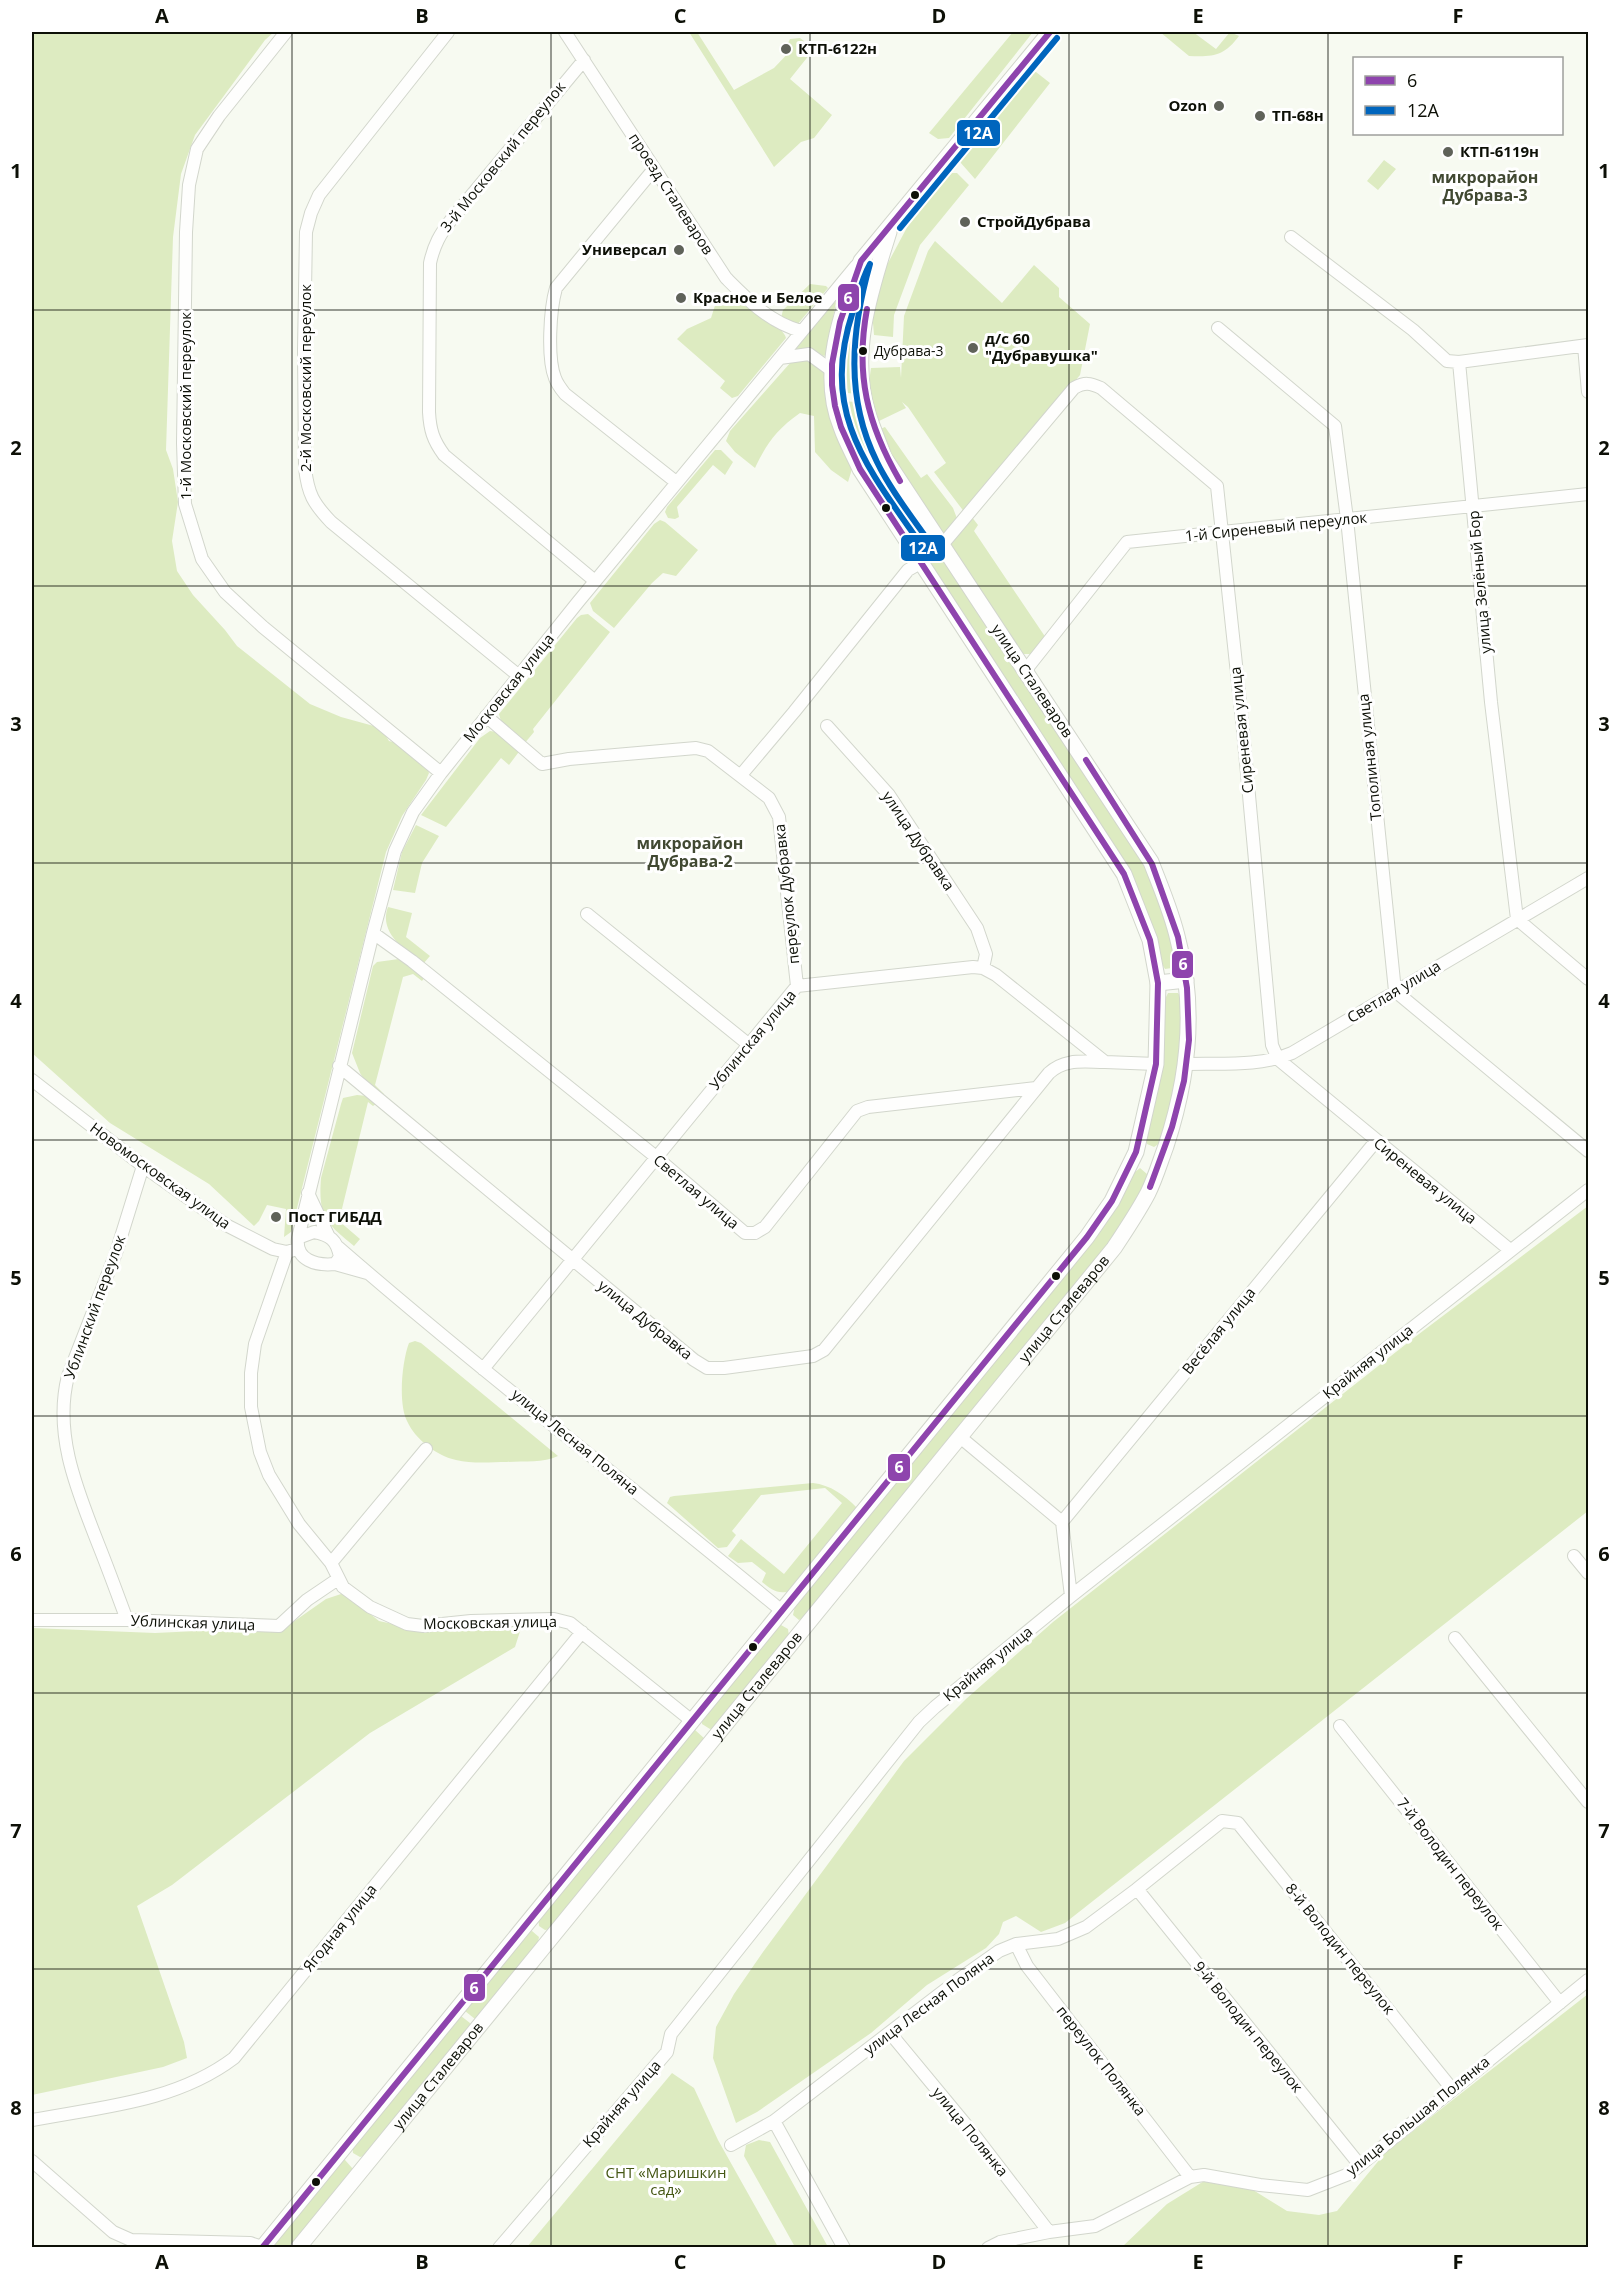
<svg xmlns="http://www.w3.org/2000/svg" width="1620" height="2279" font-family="'Open Sans',sans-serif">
  <rect width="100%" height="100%" fill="#f7faf1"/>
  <path fill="#ddebc1" d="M32,32H274L265,40L195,135L181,174L173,237L166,450L173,469L178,502L172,541L177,571L193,595L225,630L237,646L310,704L341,717L381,728L389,741C405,744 423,758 429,773L426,780L402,816L386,852L291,1232L284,1237L286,1209L267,1205L259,1221L254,1226L209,1184L110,1123L32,1053Z
    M689,32H697L734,90L774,68L793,48L788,43L790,39L800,38L812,47L810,54L790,79L832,115L814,138L801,142L774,167Z
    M1013,32H1033L949,138L938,139L929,133Z
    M1160,32H1193L1216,49L1230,32L1239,36C1224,56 1214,57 1189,56Z
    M1028,72H1036L1050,83L975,179L960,162L962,157Z
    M1384,160L1396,169L1378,190L1367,181Z
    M952,173H957L969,185L920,245L894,315L893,337L874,335L872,311L881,276L911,220L947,175Z
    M935,241L1002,303L1034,265L1059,288V297L1090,324L1080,375L965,513L934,472L946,463L908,407L902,402L906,408L879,421L874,418L869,382L871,368L900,367L901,378L904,316L928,251Z
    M869,261L873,263L857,394L838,392V370L849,307Z
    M810,284L826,286L828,288L797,325L781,318L783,310Z
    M718,296C731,296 783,324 786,338L738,396L732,398L720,388L725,381L677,339L687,329L711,318Z
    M836,302L826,355L824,356L814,351H794L832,304Z
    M809,359L824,372C827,409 835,436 852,469L848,482L831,470L815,452L814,416L800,413C776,430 767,443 755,468L735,452L726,441L730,431L791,362Z
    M838,401L858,402L870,442L868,452L863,453L854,448Z
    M885,427L921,478L927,474L953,508L958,521L945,533L940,530L885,448L880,429Z
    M715,450H721L733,462L725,475L713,465L677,507L679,517L675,519L668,518L665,512L667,507Z
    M879,470L886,472L935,544L933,549L922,552L873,480L874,473Z
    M971,516L978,525L974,531L1046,638L1033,654H1024L1020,652L950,544Z
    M660,520L665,522L698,550L676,576L663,573L652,583L614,628L593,611L590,603L654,524Z
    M937,556L944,558L1145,863L1158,894L1177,962L1172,968L1165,969L1160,961L1155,937L931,568V560Z
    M588,614L610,632L533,729L534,732L524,744L502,725L499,714L577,618L581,615Z
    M490,731L497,732L521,749L509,765L501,758L446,827L421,815L480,738Z
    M416,825L439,836L422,863L415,893L393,890L402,852Z
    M388,907L412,913L406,937L430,956L423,964C406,951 378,933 388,907Z
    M399,959L425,977L422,981L413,974L403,977L375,1085L384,1094L380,1097L370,1088L360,1073L352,1053L373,966L377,962Z
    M1168,993H1178L1182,1000L1179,1069L1163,1141L1154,1147L1147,1144L1146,1135L1158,1090L1164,1001Z
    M357,1095L367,1096L376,1104L373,1106L368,1102L339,1221L360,1239L354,1246C326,1223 318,1217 321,1178L341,1104L343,1098Z
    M1140,1168L1147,1174L1146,1183L1113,1238L807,1616L799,1620L793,1615L795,1606L1115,1205L1134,1173Z
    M1588,1206V1511L1065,1923L1041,1932L1016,1916L1003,1922L999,1934L986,1948L927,1985L871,2033L757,2112L736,2123L713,2058L716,2027L734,1994L763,1952L904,1761L966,1699L1053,1622L1415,1337Z
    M415,1341L421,1343L558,1456C543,1463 524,1461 507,1462C492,1462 472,1464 456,1460C437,1456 415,1439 407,1421C398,1403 402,1361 409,1343Z
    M813,1483C830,1485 845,1495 857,1508L790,1591C778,1595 771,1589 762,1582L766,1573L752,1562L738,1563L728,1556L741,1539L784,1574L842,1503L825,1488L761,1495L732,1531L736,1535L727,1547L718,1548L667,1503L670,1497L674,1496Z
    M344,1593L379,1621L415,1629L522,1625L515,1647L370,1733L172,1885L137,1906L184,2042L187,2058L163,2067L32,2095V1628L155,1633L286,1627L326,1599Z
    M781,1625L788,1629L789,1636L716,1728L710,1729L702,1724V1715L774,1629Z
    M695,1730L705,1739L552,1929L545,1930L539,1926L538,1916L687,1733Z
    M532,1931L539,1937L537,1947L478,2018L475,2019L465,2011L523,1934Z
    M1588,1994V2247L1121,2248L1167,2204L1209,2178L1245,2185L1287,2211L1319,2215L1337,2211L1385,2153Z
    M456,2016H461L470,2023L471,2028L367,2155L360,2157L353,2153L352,2144Z
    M672,2073L694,2088L718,2140L778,2247H527Z
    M759,2140L770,2142L828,2247H795L744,2156L746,2145Z
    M342,2160H345L353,2169L292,2247L268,2248Z"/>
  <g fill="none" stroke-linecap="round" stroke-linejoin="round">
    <g stroke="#d2d6cc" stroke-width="14">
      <path id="minor" d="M286,32L219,116L197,149L189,185L186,232L183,443L185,504L202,559L225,592L263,627L441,773
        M448,32L319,195L311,213L306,232L304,350L305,468C308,494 313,503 331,522L519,676
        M565,32L726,278C748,300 769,322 801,331
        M584,60L451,220C440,234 434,245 430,263L429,412C430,430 433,440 444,455L595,581
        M654,169L556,288C550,309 547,358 555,378C557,384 561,389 565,394L676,482
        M1291,237L1413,330L1447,361L1459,362L1491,702L1517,919L1588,979
        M1218,328L1335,426L1347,519L1395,991L1588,1151
        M1584,346L1588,392
        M780,358L809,354L831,370
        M1459,362L1588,345
        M942,545L1074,388C1085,382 1090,383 1101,388L1217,486L1243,730L1272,1045L1278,1059L1510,1250
        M1025,671L1127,542L1588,494
        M486,716L542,764L569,759L696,748L708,751L769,798L779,817L797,986
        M827,726L889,795L977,928L986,954L983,968
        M741,775L794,712L908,570L922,562
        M587,914L748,1044
        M373,933L412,961L656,1157L745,1233H755L765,1227L857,1111L868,1107L1036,1088
        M1187,1064C1221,1063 1260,1067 1292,1053L1588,878
        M339,1066L694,1360L707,1368H724L813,1356L824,1350L1049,1073C1065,1058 1084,1062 1105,1062
        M32,1080L143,1166L226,1225L273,1249L287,1252L297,1249
        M308,1193L328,1235
        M314,1232C330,1235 337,1240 340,1257L335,1264C316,1266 295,1260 298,1238Z
        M298,1238L373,933L395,851L413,812L441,773L578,602L856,266
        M338,1247C483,1373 635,1489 782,1611
        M287,1252L255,1344L251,1373V1407L260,1452L269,1475L299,1524L331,1563L343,1587L370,1607L407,1624L423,1626L471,1621L554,1619L570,1623L692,1721
        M335,1264L367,1273
        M483,1369L797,986L973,967L983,968L996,975L1105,1062L1156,1064
        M960,1437L1062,1522L1071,1596
        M1062,1522L1376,1141
        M1574,1556L1588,1573
        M331,1563L426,1449
        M32,1620H127L279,1626L307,1600L338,1579
        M127,1620C118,1596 109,1571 99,1546C78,1492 53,1435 68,1376L116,1253L143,1166
        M1455,1638L1588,1802
        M1340,1726L1560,2003
        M1137,1889L1359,2164
        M1016,1944L1027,1966L1190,2177
        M890,2033L972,2132L1049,2232
        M32,2120C101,2107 176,2102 234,2058L582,1632
        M774,2121L844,2248
        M731,2145L774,2121L958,1980L999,1951L1016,1944L1058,1939L1086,1927L1137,1889L1222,1821L1238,1823L1452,2089
        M32,2161L113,2232L131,2240L250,2243L262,2247
        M499,2248L667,2052L671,2034L919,1722L935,1707L1071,1596L1588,1190
        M988,2248L1000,2242L1049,2232L1095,2226L1190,2177L1204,2175L1260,2185L1308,2190L1349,2174L1588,1980"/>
    </g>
    <g stroke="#d2d6cc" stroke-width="17">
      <g id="major">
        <path d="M1158,983L1186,980"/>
        <path d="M262,2248L1087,1237L1112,1201L1136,1152L1156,1064L1158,983L1150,940L1124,874L860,469C854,455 846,442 841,427C819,373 841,312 861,261L1050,32"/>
        <path id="s1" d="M298,2248L1114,1248C1126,1230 1138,1212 1148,1193C1155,1179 1160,1162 1166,1146C1188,1079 1197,1010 1178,940C1172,913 1161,888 1151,862L884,457C879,442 872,428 868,413C849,353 871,289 889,232"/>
      </g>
    </g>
    <use href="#minor" stroke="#fefefd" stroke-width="12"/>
    <use href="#major" stroke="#fefefd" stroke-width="15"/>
    <g stroke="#fff" stroke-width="10">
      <path id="bus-1" d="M867,309C855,374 867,424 900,481
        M1086,760L1152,864L1178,937L1187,988L1189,1040L1184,1081L1172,1127L1150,1187
        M262,2248L1087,1237L1112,1201L1136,1152L1156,1064L1158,983L1150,940L1124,874L860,469L841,427L835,406L832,385V364L840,322L861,261L1050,32"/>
    </g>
    <g stroke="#fff" stroke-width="10">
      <path id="bus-2" d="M900,228L1057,38
        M870,264C851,331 845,398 877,462C891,491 912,517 930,543L924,549C868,468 819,414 853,311C858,296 862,278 870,264Z"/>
    </g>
    <use href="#bus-1" stroke="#8e44ad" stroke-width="6"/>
    <use href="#bus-2" stroke="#0065bd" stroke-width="6"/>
  </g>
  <path fill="none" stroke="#0d1007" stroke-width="1.5" stroke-opacity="0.55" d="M292,32V2248M551,32V2248M810,32V2248M1069,32V2248M1328,32V2248M32,310H1588M32,586H1588M32,863H1588M32,1140H1588M32,1416H1588M32,1693H1588M32,1969H1588"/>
  <g fill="#5f6259" stroke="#fff" stroke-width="2">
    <circle cx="786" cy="49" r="6"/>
    <circle cx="1219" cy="106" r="6"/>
    <circle cx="1260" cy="116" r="6"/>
    <circle cx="1448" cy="152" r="6"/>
    <circle cx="965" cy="222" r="6"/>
    <circle cx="679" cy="250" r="6"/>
    <circle cx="681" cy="298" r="6"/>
    <circle cx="973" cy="348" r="6"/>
    <circle cx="276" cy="1217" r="6"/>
  </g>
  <g fill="#0d1007" stroke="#fff" stroke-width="2">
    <circle cx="915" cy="195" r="5"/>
    <circle cx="863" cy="351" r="5"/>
    <circle cx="886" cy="508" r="5"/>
    <circle cx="1056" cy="1276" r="5"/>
    <circle cx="753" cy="1647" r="5"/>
    <circle cx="316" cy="2182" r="5"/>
  </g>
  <g text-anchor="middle" stroke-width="6" stroke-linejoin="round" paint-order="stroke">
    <g font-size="14" fill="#0d1007" stroke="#fff" text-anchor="start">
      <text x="874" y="356">Дубрава-3</text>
    </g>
    <g font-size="15" font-weight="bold" fill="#0d1007" stroke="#fff" text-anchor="start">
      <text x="798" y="54">КТП-6122н</text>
      <text x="1207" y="111" text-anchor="end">Ozon</text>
      <text x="1272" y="121">ТП-68н</text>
      <text x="1460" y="157">КТП-6119н</text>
      <text x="977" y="227">СтройДубрава</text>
      <text x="667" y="255" text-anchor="end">Универсал</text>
      <text x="693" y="303">Красное и Белое</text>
      <text x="985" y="344">д/с 60<tspan x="985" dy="17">"Дубравушка"</tspan></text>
      <text x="288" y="1222">Пост ГИБДД</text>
    </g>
    <g font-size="15" fill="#0d1007" stroke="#fff">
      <text transform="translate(503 157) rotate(-51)" y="5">3-й Московский переулок</text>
      <text transform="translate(671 194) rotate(57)" y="5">проезд Сталеваров</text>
      <text transform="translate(306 378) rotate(-90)" y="5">2-й Московский переулок</text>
      <text transform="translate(186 406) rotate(-90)" y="5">1-й Московский переулок</text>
      <text transform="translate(1276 527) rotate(-6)" y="5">1-й Сиреневый переулок</text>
      <text transform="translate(1480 582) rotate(-95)" y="5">улица Зелёный Бор</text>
      <text transform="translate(1032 681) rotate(56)" y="5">улица Сталеваров</text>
      <text transform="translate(509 688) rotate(-51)" y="5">Московская улица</text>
      <text transform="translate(1242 730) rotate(-96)" y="5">Сиреневая улица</text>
      <text transform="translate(1370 757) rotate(-96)" y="5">Тополиная улица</text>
      <text transform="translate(918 841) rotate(56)" y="5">улица Дубравка</text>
      <text transform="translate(787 894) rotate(-96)" y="5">переулок Дубравка</text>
      <text transform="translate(1394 992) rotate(-31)" y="5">Светлая улица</text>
      <text transform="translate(753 1040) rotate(-50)" y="5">Ублинская улица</text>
      <text transform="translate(160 1176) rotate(36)" y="5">Новомосковская улица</text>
      <text transform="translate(1425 1181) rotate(39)" y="5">Сиреневая улица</text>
      <text transform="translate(696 1192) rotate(40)" y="5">Светлая улица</text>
      <text transform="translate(95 1307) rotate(-70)" y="5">Ублинский переулок</text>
      <text dy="5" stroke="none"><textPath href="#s1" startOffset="1212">улица Сталеваров</textPath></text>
      <text transform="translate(645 1320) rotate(39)" y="5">улица Дубравка</text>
      <text transform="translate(1219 1331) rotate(-51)" y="5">Весёлая улица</text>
      <text transform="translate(1368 1362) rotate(-38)" y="5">Крайняя улица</text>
      <text transform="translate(575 1442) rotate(39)" y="5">улица Лесная Поляна</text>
      <text transform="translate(193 1623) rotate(2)" y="5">Ублинская улица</text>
      <text transform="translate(490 1623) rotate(-1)" y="5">Московская улица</text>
      <text transform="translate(988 1664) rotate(-39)" y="5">Крайняя улица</text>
      <text dy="5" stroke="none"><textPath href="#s1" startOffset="726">улица Сталеваров</textPath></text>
      <text transform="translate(1450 1864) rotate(52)" y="5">7-й Володин переулок</text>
      <text transform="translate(340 1928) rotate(-51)" y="5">Ягодная улица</text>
      <text transform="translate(1340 1949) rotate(51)" y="5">8-й Володин переулок</text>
      <text transform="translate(929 2004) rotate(-37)" y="5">улица Лесная Поляна</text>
      <text transform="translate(1248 2027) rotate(51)" y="5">9-й Володин переулок</text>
      <text transform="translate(1101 2061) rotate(52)" y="5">переулок Полянка</text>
      <text dy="5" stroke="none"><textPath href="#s1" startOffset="222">улица Сталеваров</textPath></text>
      <text transform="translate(622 2104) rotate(-49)" y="5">Крайняя улица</text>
      <text transform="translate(1418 2116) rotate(-39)" y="5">улица Большая Полянка</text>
      <text transform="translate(970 2132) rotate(51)" y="5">улица Полянка</text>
    </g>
    <g font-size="15" fill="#455714" stroke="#fff">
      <text x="666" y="2178">СНТ «Маришкин<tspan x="666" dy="17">сад»</tspan></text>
    </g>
    <g font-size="16" font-weight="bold" fill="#414932" stroke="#fff">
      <text x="1485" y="183">микрорайон<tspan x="1485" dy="18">Дубрава-3</tspan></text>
      <text x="690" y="849">микрорайон<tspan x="690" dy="18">Дубрава-2</tspan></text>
    </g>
  </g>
  <g stroke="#fff" stroke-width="2">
    <rect x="956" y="119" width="45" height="28" rx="6" fill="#0065bd"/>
    <rect x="837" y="283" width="23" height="29" rx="6" fill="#8e44ad"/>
    <rect x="900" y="534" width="46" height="28" rx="6" fill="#0065bd"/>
    <rect x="1171" y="950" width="23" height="29" rx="6" fill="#8e44ad"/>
    <rect x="887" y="1453" width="24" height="29" rx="6" fill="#8e44ad"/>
    <rect x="463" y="1973" width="23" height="29" rx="6" fill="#8e44ad"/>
  </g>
  <g font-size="16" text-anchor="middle" font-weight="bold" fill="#fff">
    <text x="978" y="139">12А</text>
    <text x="848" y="304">6</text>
    <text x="923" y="554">12А</text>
    <text x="1183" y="970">6</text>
    <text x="899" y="1473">6</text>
    <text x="474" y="1994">6</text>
  </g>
  <rect width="1620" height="2279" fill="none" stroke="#ffffff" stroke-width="66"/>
  <rect x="1353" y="57" width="210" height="78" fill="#ffffff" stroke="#9e9f9c" stroke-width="1.5"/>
  <rect x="1365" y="76" width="30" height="9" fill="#8e44ad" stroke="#9e9f9c" stroke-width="1.5"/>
  <text x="1407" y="87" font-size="18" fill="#0d1007">6</text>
  <rect x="1365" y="106" width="30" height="9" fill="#0065bd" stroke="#9e9f9c" stroke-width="1.5"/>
  <text x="1407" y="117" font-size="18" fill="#0d1007">12А</text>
  <rect x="33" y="33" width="1554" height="2213" fill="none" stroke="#0d1007" stroke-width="2"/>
  <g font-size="20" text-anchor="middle" font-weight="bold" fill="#0d1007">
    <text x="162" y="23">A</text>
    <text x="422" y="23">B</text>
    <text x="680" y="23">C</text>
    <text x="939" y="23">D</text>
    <text x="1198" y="23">E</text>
    <text x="1458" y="23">F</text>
    <text x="16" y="178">1</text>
    <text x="1604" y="178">1</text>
    <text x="16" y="455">2</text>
    <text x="1604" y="455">2</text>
    <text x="16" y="731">3</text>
    <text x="1604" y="731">3</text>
    <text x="16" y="1008">4</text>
    <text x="1604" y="1008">4</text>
    <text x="16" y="1285">5</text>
    <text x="1604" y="1285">5</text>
    <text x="16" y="1561">6</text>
    <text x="1604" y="1561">6</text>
    <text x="16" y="1838">7</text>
    <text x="1604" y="1838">7</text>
    <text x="16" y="2115">8</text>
    <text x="1604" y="2115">8</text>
    <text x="162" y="2269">A</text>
    <text x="422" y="2269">B</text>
    <text x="680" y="2269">C</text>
    <text x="939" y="2269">D</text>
    <text x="1198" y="2269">E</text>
    <text x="1458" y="2269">F</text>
  </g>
</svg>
